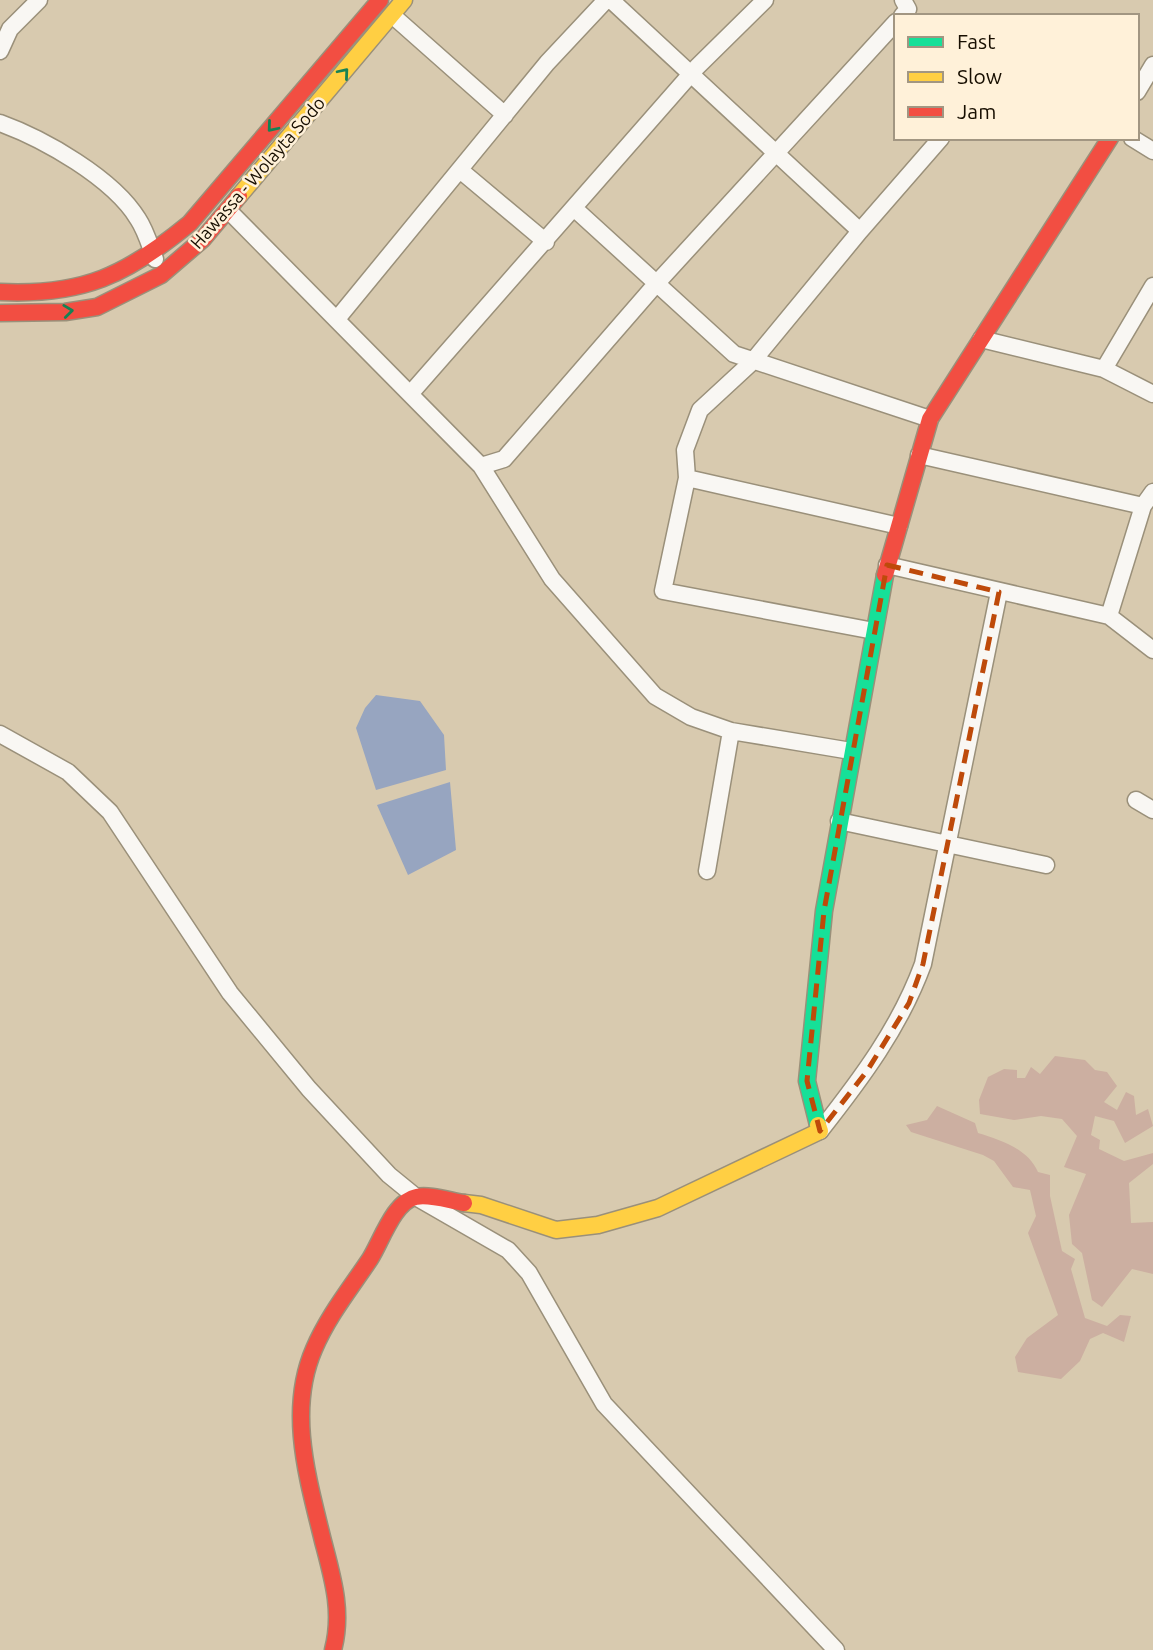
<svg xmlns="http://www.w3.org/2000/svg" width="1153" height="1650" font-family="Ubuntu,sans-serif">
  <rect width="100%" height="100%" fill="#d8caaf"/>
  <path fill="#ccafa1" d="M1055,1056L1085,1060L1095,1070L1107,1072L1117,1086L1104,1102L1117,1110L1126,1092L1134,1096L1136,1115L1148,1109L1153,1126L1125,1143L1114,1121L1095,1116L1091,1135L1100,1140L1099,1149L1124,1161L1153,1153V1164L1129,1183L1131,1223L1153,1222V1274L1132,1269L1102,1307L1092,1300L1082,1253L1072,1244L1069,1215L1086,1174L1064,1167L1077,1136L1062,1119L1041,1116L1014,1120L980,1114L979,1100L988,1077L1004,1069L1017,1070V1078H1025L1031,1067L1040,1074Z
    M937,1106L975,1123L978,1133C1001,1140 1028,1149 1038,1172L1050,1175V1196L1062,1251L1075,1259L1071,1269L1085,1318L1107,1326L1120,1315L1131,1316L1124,1342L1103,1333L1090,1339L1080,1361L1061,1379L1018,1372L1015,1357L1027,1338L1058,1315L1028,1233L1036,1216L1030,1190L1013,1187L994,1161L983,1155L911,1132L906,1125L927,1120Z"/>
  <path fill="#97a5c0" d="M376,695L420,701L444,735L446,770L376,790L356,728L365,708Z
    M450,782L456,850L408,875L377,805Z"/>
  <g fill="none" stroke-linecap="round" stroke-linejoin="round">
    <g stroke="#9a907a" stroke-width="19">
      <path id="street" d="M611,0L860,231L941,138
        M392,15L505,115
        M902,16L908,9L903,0
        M0,51L10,29L39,0
        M1137,92L1153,65
        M0,123C44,139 113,178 138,219C146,231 150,246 155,259
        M1132,138L1153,151
        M460,170L546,242
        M575,209L734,354L930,419
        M229,211L481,466L552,579L655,696L691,717L731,731L851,751
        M860,231L752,362L700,410L685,450L687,478L899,526
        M337,319L547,63L606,0
        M981,339L1104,369L1153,394
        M1104,369L1153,286
        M411,393L697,67L765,0
        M919,455L1143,506
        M481,466L504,459L656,284L896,22
        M687,478L663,591L874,631
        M887,565L1109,616L1153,650
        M1109,616L1143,506L1153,492
        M0,734L68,772L110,812L230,993L309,1089L389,1175L416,1197L508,1250L529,1273L604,1404L836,1650
        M1136,800L1153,810
        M839,821L1046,865
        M707,871L731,731
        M820,1131C861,1079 900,1027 923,964L999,592"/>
    </g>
    <g stroke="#9a907a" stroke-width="19">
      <path id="fast" d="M818,1125L807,1081L824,911L885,575"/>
    </g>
    <g stroke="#9a907a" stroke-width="19">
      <path id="slow" d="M239,196L404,0
        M464,1203L481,1205L556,1230L598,1225L658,1208L820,1131L818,1125"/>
    </g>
    <g stroke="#9a907a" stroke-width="19">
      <path id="jam" d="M0,292C83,296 127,275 190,223L380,0
        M0,313L65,312L97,307L161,275L203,239L239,196
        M885,575L930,419L1110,138
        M333,1650C343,1612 333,1579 323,1541C308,1479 287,1411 314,1349C328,1316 350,1289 370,1259C381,1242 394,1201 416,1197C430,1194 450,1201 464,1203"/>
    </g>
    <use href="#street" stroke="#f9f7f3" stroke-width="16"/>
    <use href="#fast" stroke="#16e098" stroke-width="16"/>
    <use href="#slow" stroke="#ffcf43" stroke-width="16"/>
    <use href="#jam" stroke="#f24e42" stroke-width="16"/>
  </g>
  <defs><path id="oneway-chevron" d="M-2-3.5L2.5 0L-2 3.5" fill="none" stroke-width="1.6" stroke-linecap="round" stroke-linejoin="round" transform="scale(1.75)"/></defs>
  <g stroke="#168254">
    <use href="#oneway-chevron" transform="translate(344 73) rotate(-50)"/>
    <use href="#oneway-chevron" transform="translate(272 127) rotate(130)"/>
    <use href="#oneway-chevron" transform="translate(68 311) rotate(-7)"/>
  </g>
  <path fill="none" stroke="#be4a0a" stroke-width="5" stroke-dasharray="14 9" stroke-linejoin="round" d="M887,565L999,592L923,964L909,1003L867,1071L820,1131L807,1081L824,911Z"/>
  <g text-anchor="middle" stroke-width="5" stroke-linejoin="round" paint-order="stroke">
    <g font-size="18" fill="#170e00" stroke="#fff1d9">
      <text transform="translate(258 173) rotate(-49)" y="6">Hawassa - Wolayta Sodo</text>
    </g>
  </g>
  <rect x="894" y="14" width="245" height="126" fill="#fff1d9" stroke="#a29682" stroke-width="2"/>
  <rect x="908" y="37" width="35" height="10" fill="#16e098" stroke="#a29682" stroke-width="2"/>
  <text x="957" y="49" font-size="21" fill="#170e00">Fast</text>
  <rect x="908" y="72" width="35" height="10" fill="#ffcf43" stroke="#a29682" stroke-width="2"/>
  <text x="957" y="84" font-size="21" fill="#170e00">Slow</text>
  <rect x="908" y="107" width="35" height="10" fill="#f24e42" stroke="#a29682" stroke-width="2"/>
  <text x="957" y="119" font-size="21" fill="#170e00">Jam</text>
</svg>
